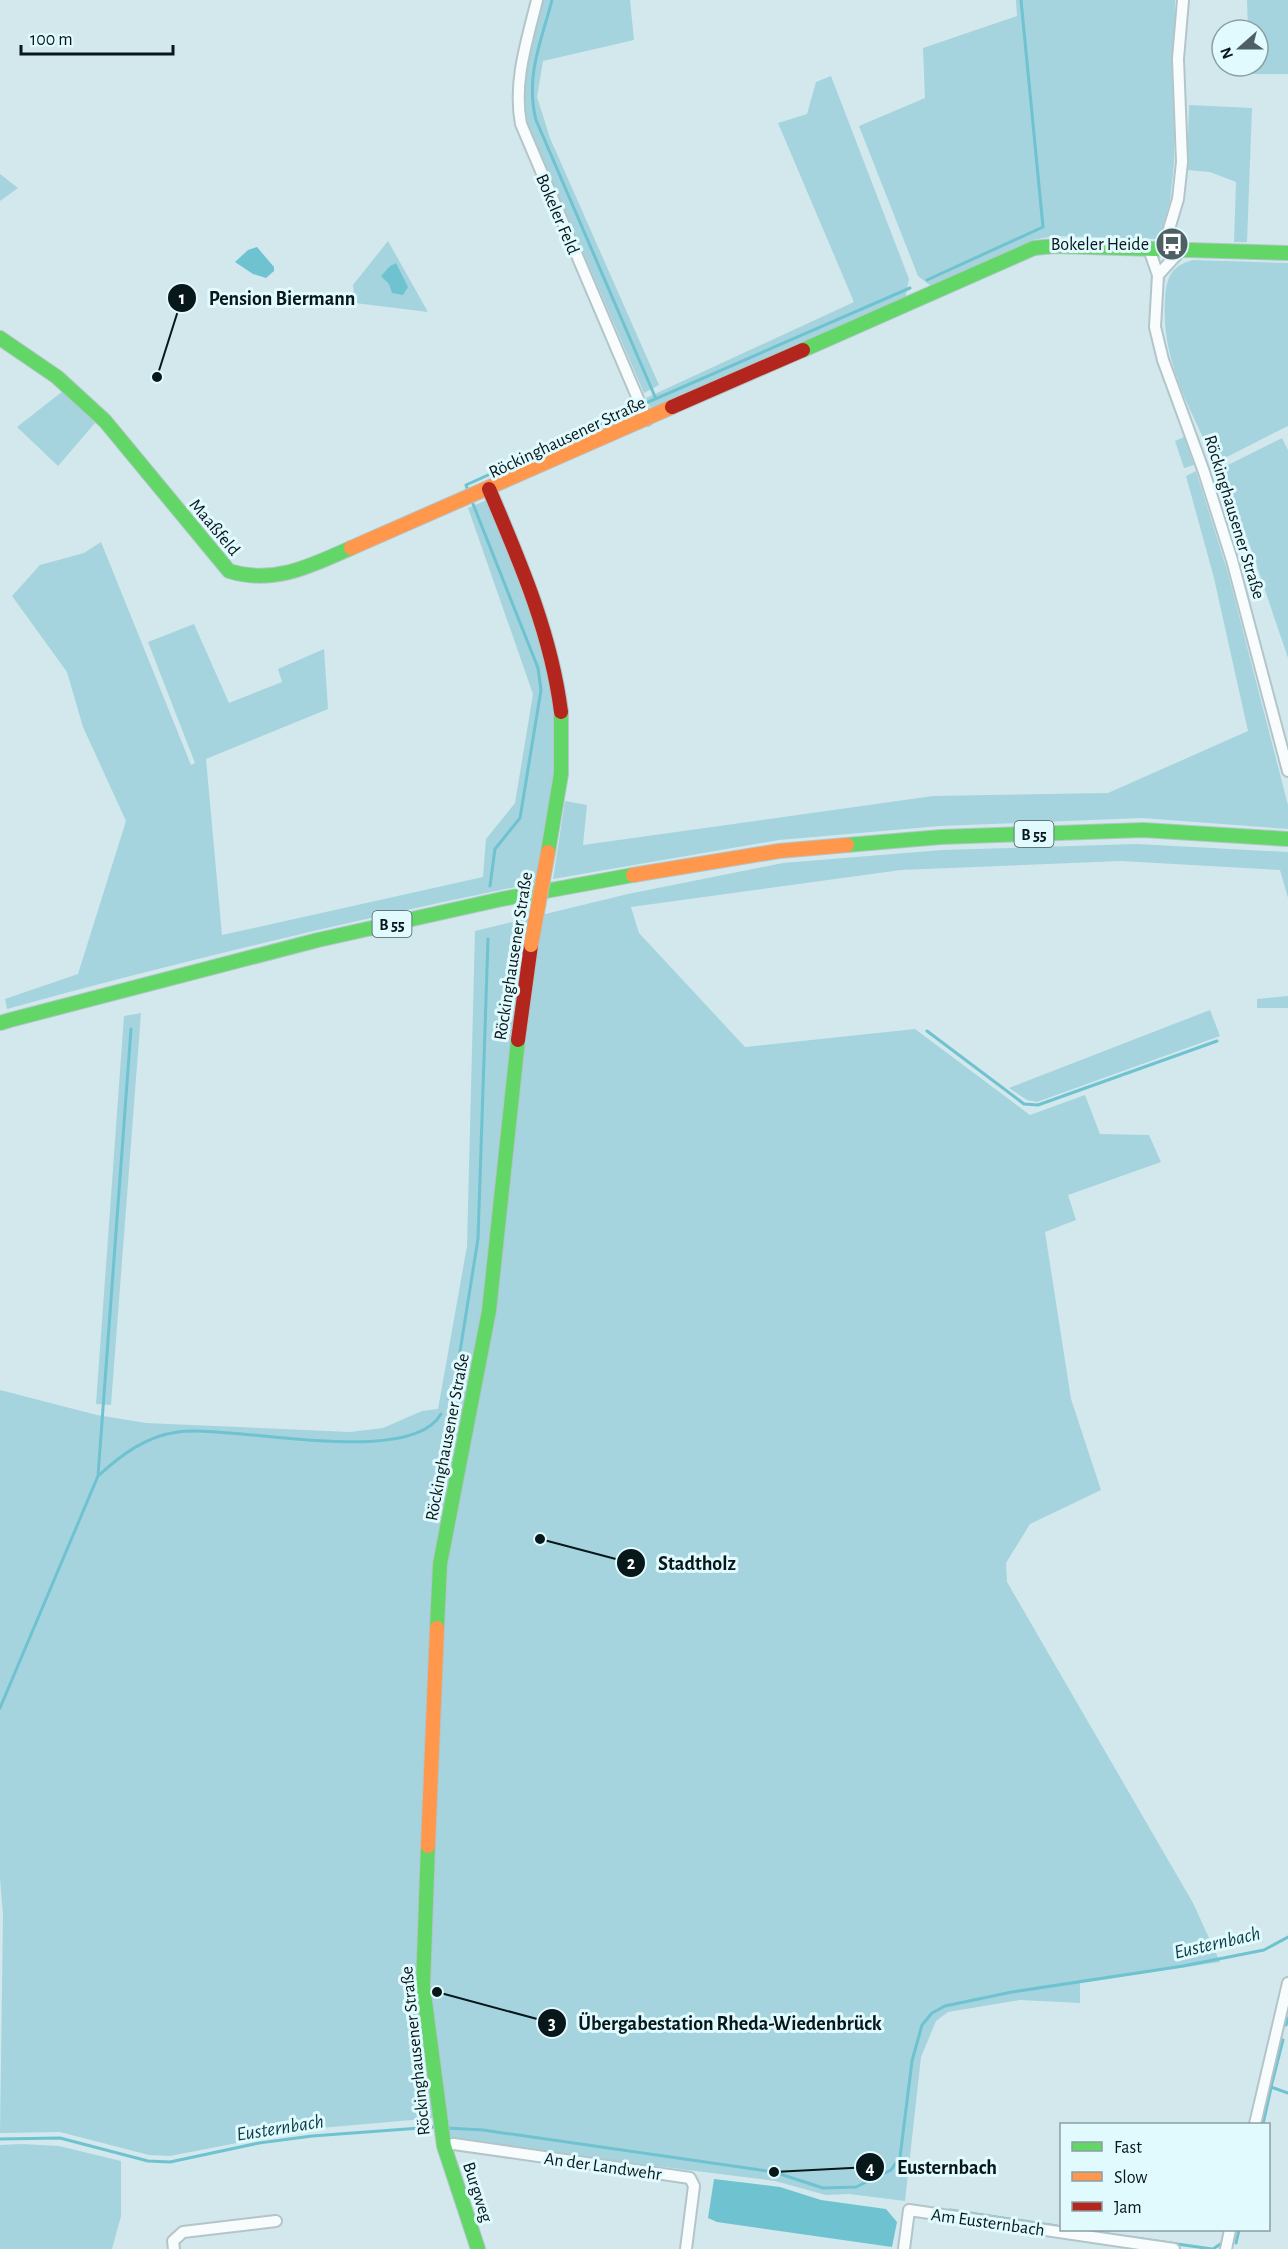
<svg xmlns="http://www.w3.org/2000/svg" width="1288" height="2249" font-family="'Alegreya Sans',sans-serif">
  <rect width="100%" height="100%" fill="#d2e8ed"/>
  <path fill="#a5d4de" d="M541,0H630L634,40L543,61L537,97L550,138L659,385L644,393L528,125C517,82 532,42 541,0Z
    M1016,0H1175L1174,163L1170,201L1159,239L1053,236L1033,240L931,286L918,276L859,126L925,98L923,48L1017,16Z
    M1247,0H1288V74H1252V66H1258V30H1248Z
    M831,76L909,279L905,300L653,413L646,398L854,302L778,123L807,114L816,82Z
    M1189,105L1252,108L1247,242H1234L1236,182L1210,172L1187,170Z
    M0,174L18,188L0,201Z
    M388,241L428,312L355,303L353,285Z
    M1193,260L1288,263V426L1215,463C1191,410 1161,360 1165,301C1166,279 1170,266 1193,260Z
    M63,391L95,423L58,466L17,427Z
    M1184,437L1194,465L1184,468L1175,441Z
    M1282,438L1288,450V658L1248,540L1220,469Z
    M1196,471L1228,573L1288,805V829L1142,818L940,826L779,840L553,879L565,801L587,805L583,845L933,796L1108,793L1248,731L1214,578L1186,476Z
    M487,500C516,572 549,642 555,720C560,775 545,830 535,883C357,919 182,961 7,1009L5,999L78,974L126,821L83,727L67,672L12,596L40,565L84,553L101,542L191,765L195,763L148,642L194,624L229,703L282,682L278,669L324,649L328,709L206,759L222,935L483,877L486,839L515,803L533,694L468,508Z
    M1137,844L1288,852V898L1280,870L1121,861L901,870L631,907L639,933L745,1047L915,1029L1030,1115L1085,1095L1100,1134L1149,1135L1161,1162L1068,1195L1076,1220L1045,1232L1071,1399L1101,1490L1030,1524L1006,1563L1007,1582L1193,1903L1220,1962L1080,1983V2003L1020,2000L948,2012L936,2021L921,2057L905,2201L849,2194L826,2195L775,2181L449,2140L446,2117L309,2129L170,2156L149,2155L60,2132L0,2133L3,1915L0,1878V1390L97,1415L146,1423L350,1432L383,1428L422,1411L438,1409L467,1246L475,931L628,894L783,863L942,850Z
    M1288,996V1008H1257V999Z
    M1210,1010L1220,1036L1037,1102L1027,1100L1009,1088Z
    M141,1013L111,1405L96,1404L124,1016Z
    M22,2144L59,2146L121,2161V2216L112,2249H0V2145Z"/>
  <path fill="#6fc2d0" d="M257,247L274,267V271L266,278L253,274L235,262L248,250Z
    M396,263L408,287L403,295L392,293L389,284L381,276L390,266Z
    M714,2179L780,2187L821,2200L886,2209L897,2222L892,2247L717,2222L708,2218Z"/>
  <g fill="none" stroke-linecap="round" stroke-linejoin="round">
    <path stroke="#6fc2d0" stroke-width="3" d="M552,0C541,42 525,77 536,120L656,399
      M927,280L1043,227L1021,0
      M646,403L910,288
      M468,491L466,485L636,408
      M473,504L538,668L541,690L520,818L495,849L490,886
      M927,1031L1024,1104L1038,1105L1217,1041
      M449,1399L454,1389L478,1239L488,939
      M98,1476C121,1455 146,1436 178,1432C232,1424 410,1469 441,1414
      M0,1708L98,1476L131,1029
      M1286,2025L1288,2018
      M1283,2040L1271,2087L1288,2093
      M1263,2124L1271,2088
      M447,2128L483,2130L774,2172L823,2188L856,2187L891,2170L900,2157L912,2061L922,2025L932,2013L945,2006L1012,1992L1183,1966L1264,1950L1288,1937
      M0,2139L60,2138L148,2161L170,2162L259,2143L312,2136L434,2127
      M950,2210L1057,2226
      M1079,2230L1212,2249
      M1236,2243L1239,2230
      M1213,2249L1222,2243"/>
    <g stroke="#b3c5c8" stroke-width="14">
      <path id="street" d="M537,0C527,41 513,82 521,124L647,420
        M1149,249L1158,275L1155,327L1163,360L1204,472L1232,560L1288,771
        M1163,249L1178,199L1182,162L1178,59L1183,0
        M1158,275L1181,250
        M1255,2124L1288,1983
        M444,2146L454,2144L690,2178L694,2186L686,2249
        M174,2249L173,2241L183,2232L276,2221
        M904,2249L909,2210L1174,2249
        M1226,2249L1230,2230"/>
    </g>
    <g stroke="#b3c5c8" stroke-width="16">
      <path id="fast" d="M0,338L57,377L105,421L229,571C273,585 311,566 351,548
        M803,350L1034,248L1055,246L1288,253
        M847,845L941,837L1143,830L1288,839
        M548,852L561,774V712
        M10,1020L318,940L502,899L633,875
        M0,1023L10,1020
        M437,1628L440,1564L489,1311L518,1040
        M428,1846L423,1986L444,2146L478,2249"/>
    </g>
    <g stroke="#b3c5c8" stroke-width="16">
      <path id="slow" d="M351,548L672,407
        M633,875L779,851L847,845
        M428,1846L437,1628"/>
    </g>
    <g stroke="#b3c5c8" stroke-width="16">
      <path id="jam" d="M672,407L803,350
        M489,489C520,562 551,633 561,712
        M518,1040L531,945"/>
    </g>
    <use href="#street" stroke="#f8fcfc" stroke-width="10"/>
    <use href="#fast" stroke="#63d668" stroke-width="14"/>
    <use href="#slow" stroke="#ff974d" stroke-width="14"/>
    <use href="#jam" stroke="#b3261e" stroke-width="14"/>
    <g stroke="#b3c5c8" stroke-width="16" stroke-linecap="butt">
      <path id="slow-bridge" d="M531,945L548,852"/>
    </g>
    <use href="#slow-bridge" stroke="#ff974d" stroke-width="14"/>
  </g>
  <defs>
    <g id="bus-disc" transform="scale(1.725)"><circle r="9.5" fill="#4f6064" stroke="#e1fafe"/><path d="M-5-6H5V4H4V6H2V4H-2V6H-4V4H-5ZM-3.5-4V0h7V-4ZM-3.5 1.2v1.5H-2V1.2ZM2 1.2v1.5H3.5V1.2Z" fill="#fff"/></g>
  </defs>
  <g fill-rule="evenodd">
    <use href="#bus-disc" x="1172" y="244"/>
  </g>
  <g text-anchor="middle" stroke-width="6" stroke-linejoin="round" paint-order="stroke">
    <g fill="#e1fafe" stroke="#495b5e" stroke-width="1.5">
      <rect x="1014.5" y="821" width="39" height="26" rx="4.5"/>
      <rect x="372.5" y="911" width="39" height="26" rx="4.5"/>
    </g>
    <g font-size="16" font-weight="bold" fill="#08171a">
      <text x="1034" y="840">B 55</text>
      <text x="392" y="930">B 55</text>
    </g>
    <g font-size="18" fill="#08171a" stroke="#e1fafe">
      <text transform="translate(558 214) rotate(67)" y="6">Bokeler Feld</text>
      <text transform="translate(567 437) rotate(-25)" y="6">Röckinghausener Straße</text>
      <text transform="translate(1235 517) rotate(73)" y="6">Röckinghausener Straße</text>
      <text transform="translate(215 527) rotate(50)" y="6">Maaßfeld</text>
      <text transform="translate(513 956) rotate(-81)" y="6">Röckinghausener Straße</text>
      <text transform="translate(447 1437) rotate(-79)" y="6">Röckinghausener Straße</text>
      <text transform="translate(415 2051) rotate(-96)" y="6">Röckinghausener Straße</text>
      <text transform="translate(603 2166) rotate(8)" y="6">An der Landwehr</text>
      <text transform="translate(478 2192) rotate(72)" y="6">Burgweg</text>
      <text transform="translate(988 2222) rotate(8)" y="6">Am Eusternbach</text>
    </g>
    <g font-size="18" fill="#08171a" stroke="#e1fafe" text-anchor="end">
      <text x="1149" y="250">Bokeler Heide</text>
    </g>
    <g font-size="20" font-style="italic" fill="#0b3e46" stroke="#e1fafe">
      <text transform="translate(1217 1942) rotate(-13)" y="7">Eusternbach</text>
      <text transform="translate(280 2127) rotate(-9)" y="7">Eusternbach</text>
    </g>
  </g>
  <path fill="none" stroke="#08171a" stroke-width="2" d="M157 377L182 298M540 1539L631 1563M437 1992L552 2023M774 2172L870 2167"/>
  <g fill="#08171a" stroke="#e1fafe" stroke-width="2">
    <circle cx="157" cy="377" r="6"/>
    <circle cx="540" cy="1539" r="6"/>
    <circle cx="437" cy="1992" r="6"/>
    <circle cx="774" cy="2172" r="6"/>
    <circle cx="182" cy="298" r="15"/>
    <circle cx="631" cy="1563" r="15"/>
    <circle cx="552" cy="2023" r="15"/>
    <circle cx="870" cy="2167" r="15"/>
  </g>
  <g font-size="18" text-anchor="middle" font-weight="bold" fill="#fff">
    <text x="182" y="304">1</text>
    <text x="631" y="1569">2</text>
    <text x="552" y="2029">3</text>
    <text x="870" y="2174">4</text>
  </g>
  <g font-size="20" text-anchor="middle" font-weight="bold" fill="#08171a" stroke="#e1fafe" stroke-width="6" stroke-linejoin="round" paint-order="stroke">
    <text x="282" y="305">Pension Biermann</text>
    <text x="697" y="1570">Stadtholz</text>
    <text x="730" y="2030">Übergabestation Rheda-Wiedenbrück</text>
    <text x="947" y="2174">Eusternbach</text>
  </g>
  <rect x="1060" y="2123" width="210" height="108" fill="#e1fafe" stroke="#8a9fa3" stroke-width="1.5"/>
  <rect x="1072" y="2142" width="30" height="9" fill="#63d668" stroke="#8a9fa3" stroke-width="1.5"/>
  <text x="1114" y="2153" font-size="18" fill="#08171a">Fast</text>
  <rect x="1072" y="2172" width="30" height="9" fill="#ff974d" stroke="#8a9fa3" stroke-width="1.5"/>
  <text x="1114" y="2183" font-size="18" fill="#08171a">Slow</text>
  <rect x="1072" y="2202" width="30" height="9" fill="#b3261e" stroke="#8a9fa3" stroke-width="1.5"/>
  <text x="1114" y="2213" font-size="18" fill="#08171a">Jam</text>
  <g transform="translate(1240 48) rotate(249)"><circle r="28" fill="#e1fafe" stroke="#8a9fa3" stroke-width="1.5"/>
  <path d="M0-4.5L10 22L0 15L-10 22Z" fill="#4f6064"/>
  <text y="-9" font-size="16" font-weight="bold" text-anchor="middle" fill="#08171a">N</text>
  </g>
  <path d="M21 45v9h152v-9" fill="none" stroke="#08171a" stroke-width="3"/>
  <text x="30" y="45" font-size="18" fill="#08171a" stroke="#e1fafe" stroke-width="4.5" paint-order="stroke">100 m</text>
</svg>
